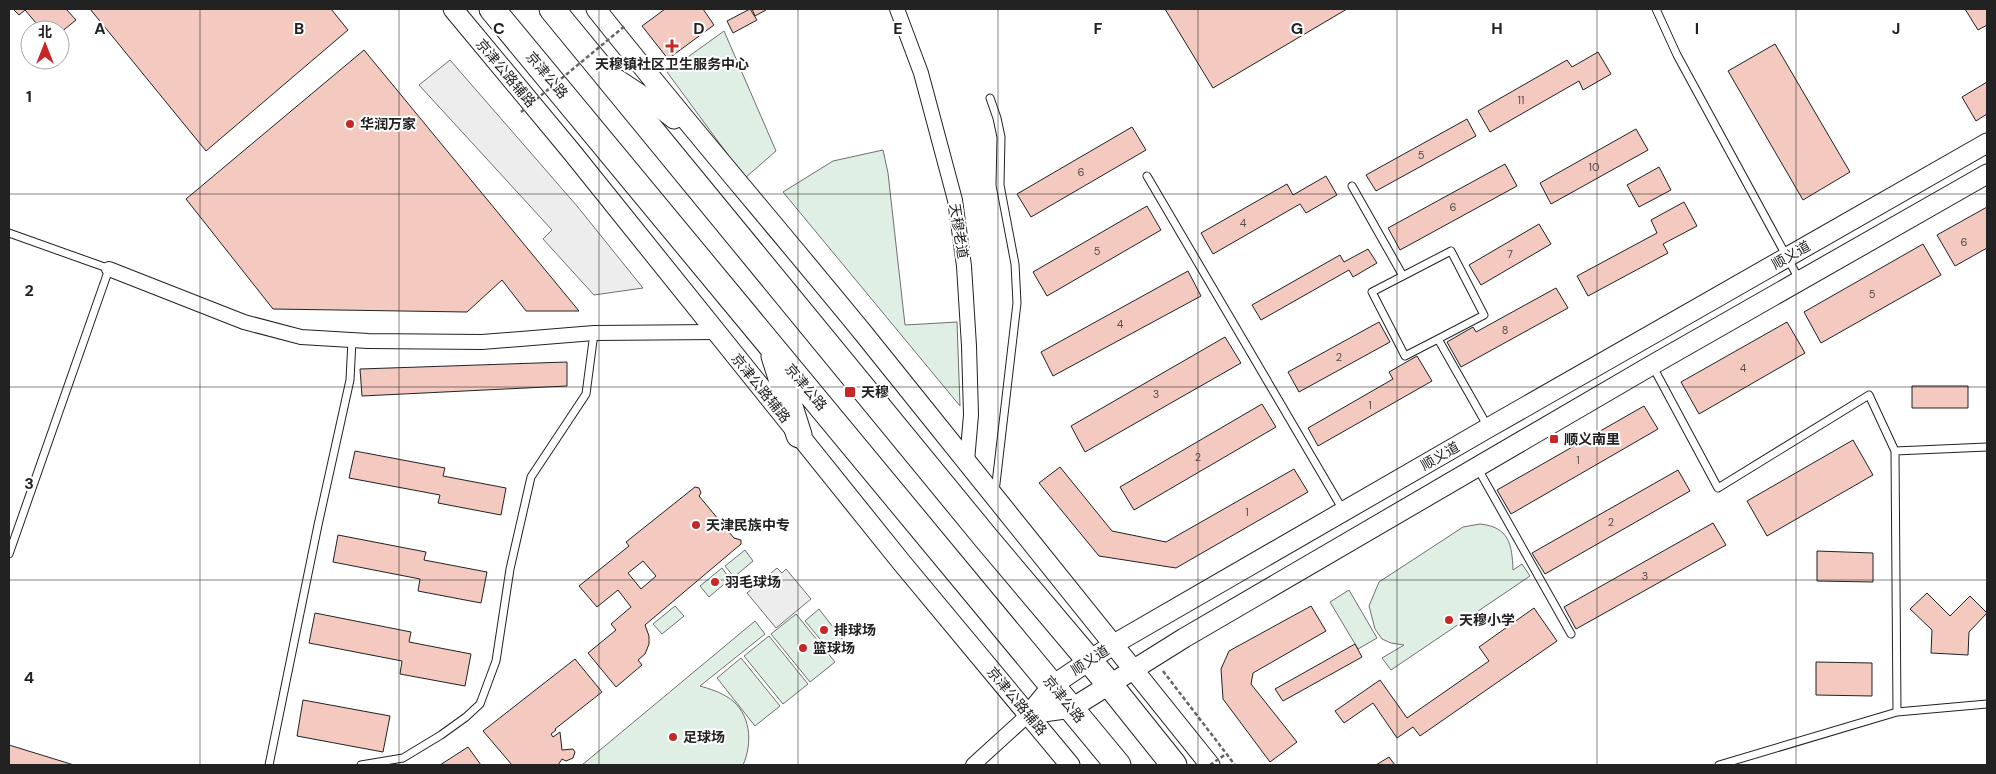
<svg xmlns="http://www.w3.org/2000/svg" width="1996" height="774" font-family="'DM Sans','Noto Sans SC',sans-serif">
  <rect width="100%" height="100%" fill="#fff"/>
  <path fill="#e0efe3" stroke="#6f6f6f" d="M724,31L776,151L745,178L667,72Z
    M883,150L888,173L905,325L957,322L960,406L783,192L833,161Z
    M1480,524C1509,527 1512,544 1513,570L1522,564L1530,576L1391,670L1382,658L1404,645L1391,643L1382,639L1375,629L1369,606L1379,582L1463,527Z
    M745,550L753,561L734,577L725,566Z
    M722,568L730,579L709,597L700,586Z
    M1349,590L1377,638L1358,649L1330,602Z
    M675,606L684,616L662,634L653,624Z
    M819,609L843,640L830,651L805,621Z
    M796,614L835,662L810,682L771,634Z
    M755,621L765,634L700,686C710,689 720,692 729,698C751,713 753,743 743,765H582Z
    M769,636L808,684L783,704L744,656Z
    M741,658L780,706L755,726L717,678Z"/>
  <path fill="#ededed" stroke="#6f6f6f" d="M450,60L577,206L643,288L594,295L543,239L552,230L419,85Z
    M777,568L782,573L786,569L811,599L776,628L747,593Z"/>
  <path fill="#f3c9c0" stroke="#222" fill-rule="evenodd" d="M13,9H66L76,20L60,33V30H42L25,10L19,15Z
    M90,9H331L348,30L206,151Z
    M665,9H703L714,25L668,59L642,26Z
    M750,9L757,20L733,33L727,21Z
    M752,9H766V10L755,16Z
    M1165,9H1347L1213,88Z
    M1965,9H1987V25L1978,30Z
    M1775,44L1850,172L1803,200L1728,71Z
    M364,50L579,311H526L502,280L467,312L273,309L186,199Z
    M1598,52L1611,74L1583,90L1579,81L1490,132L1478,111L1567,60L1572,67Z
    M1987,82V114L1976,121L1962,97Z
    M1467,119L1476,136L1376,191L1366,175Z
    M1132,127L1146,150L1031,217L1017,194Z
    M1636,129L1648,150L1551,204L1540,183Z
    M1505,164L1517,186L1400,250L1388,228Z
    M1659,167L1671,190L1639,207L1627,185Z
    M1326,176L1337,195L1306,213L1300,204L1213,254L1201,233L1287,184L1293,195Z
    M1684,202L1697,226L1663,244L1668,253L1588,296L1577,276L1657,233L1651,220Z
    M1147,206L1161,230L1047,296L1033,272Z
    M1987,207V248L1955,266L1937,235Z
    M1539,224L1551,244L1481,285L1469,265Z
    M1923,244L1941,275L1821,343L1804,312Z
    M1368,249L1377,263L1353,277L1349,270L1261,320L1252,305L1340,255L1344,262Z
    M1188,271L1201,296L1053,376L1041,352Z
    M1556,288L1568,308L1461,367L1447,342L1473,327L1476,332Z
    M1379,322L1390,342L1299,392L1288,372Z
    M1787,322L1805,353L1699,414L1681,382Z
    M1225,337L1241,363L1085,452L1071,426Z
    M1417,356L1432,381L1318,446L1308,428L1393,379L1389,372Z
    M567,362V386L362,396L360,369Z
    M1912,386H1968V408H1912Z
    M1262,404L1276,427L1134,510L1120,487Z
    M1644,406L1658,429L1511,514L1497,490Z
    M1853,440L1873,475L1767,536L1747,501Z
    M355,451L445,468L443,476L506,488L501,515L438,503L440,495L349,478Z
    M1060,467L1112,531L1166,542L1294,469L1308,492L1176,568L1099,556L1039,483Z
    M1678,470L1690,491L1545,574L1532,553Z
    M695,487L699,488L701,493L699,496L734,538L741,540V544L645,625L649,636V644L645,654L638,660L642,665L616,687L588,653L616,630L611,624L631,607L618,590L597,607L579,586L629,546L626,542ZM643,561L656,576L641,589L628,573Z
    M1713,523L1726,545L1576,629L1564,607Z
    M338,535L426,552L424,560L487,572L481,603L418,591L420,579L333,562Z
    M1817,551L1873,553V582L1817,581Z
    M1927,593L1950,616L1970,596L1987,613L1969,632L1968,655L1931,653L1932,630L1910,609Z
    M1311,606L1326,631L1253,673L1251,684L1297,742L1270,762L1223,699L1221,669L1229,651Z
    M1534,608L1557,641L1420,736L1413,727L1397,738L1373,703L1344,723L1335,711L1380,680L1407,718L1489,661L1479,647Z
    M315,613L411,632L409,642L471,654L465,686L400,674L402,661L309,643Z
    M1355,644L1362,657L1283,701L1275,689Z
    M575,659L602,692L555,729L556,730L551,734L553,737L560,732L562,750L573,749L575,752L573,758L566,761L562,759L558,765H512L483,731Z
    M1816,662L1872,663V696L1816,695Z
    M303,700L390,716L383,752L297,736Z
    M9,745L74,765H9Z
    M468,747L481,765H440Z
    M1389,757L1395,765H1376Z"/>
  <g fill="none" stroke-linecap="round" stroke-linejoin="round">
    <g stroke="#222" stroke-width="9">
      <path id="lane" d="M1656,9L1677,55L1800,281
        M990,98L997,118L1001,137L1000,185L1015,264L1017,303L995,492
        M1147,176L1343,510
        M1352,186L1403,276
        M9,233L110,269
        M1438,339L1405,356L1372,292L1451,251L1484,315L1438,339L1488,427
        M1652,365L1718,488L1869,395L1895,451L1897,712L1719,765
        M1895,451L1987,447
        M1478,469L1571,634
        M9,554L109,269
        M1897,712L1987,704
        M269,765L318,525L350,380L352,340
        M361,765L403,758L441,735L466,717L480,704L496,661L510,569L531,477L586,394L594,333"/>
    </g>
    <g stroke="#222" stroke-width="16">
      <path id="street" d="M897,9L921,73L955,200L964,266L969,346L971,415L967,461
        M109,269L244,322L301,337L368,341L482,342L594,333L715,332
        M973,765L1029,714"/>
    </g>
    <g stroke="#222" stroke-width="21">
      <path id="secondary" d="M453,9L571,151L902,563L1070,765
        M596,9C683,119 775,225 864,334C980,477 1095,621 1210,765
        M617,79L655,104L674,119
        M1029,714L1053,685L1114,644L1488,428L1987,143
        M1029,714L1072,708L1184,638L1652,365L1987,174"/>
    </g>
    <g stroke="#222" stroke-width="27">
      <path id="highway" d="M492,9L1118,765
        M552,9L986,538L1110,685L1174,765
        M774,356L799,435"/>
    </g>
    <path stroke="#646464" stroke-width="2.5" stroke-dasharray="4 2.5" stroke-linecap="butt" d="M1163,671L1235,765"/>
    <use href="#lane" stroke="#fff" stroke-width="7"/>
    <use href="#street" stroke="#fff" stroke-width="14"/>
    <use href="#secondary" stroke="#fff" stroke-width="19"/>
    <use href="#highway" stroke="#fff" stroke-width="25"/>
    <path stroke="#646464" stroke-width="2.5" stroke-dasharray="4 2.5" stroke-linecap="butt" d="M521,112L626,25
      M1210,765L1226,754"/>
  </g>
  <path fill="none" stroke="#222" stroke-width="1" stroke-opacity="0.55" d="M200,9V765M399,9V765M599,9V765M798,9V765M998,9V765M1198,9V765M1397,9V765M1597,9V765M1796,9V765M9,194H1987M9,387H1987M9,580H1987"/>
  <g fill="#c62828" stroke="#fff" stroke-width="2">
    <path d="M669.5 38.5h5v5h5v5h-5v5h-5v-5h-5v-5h5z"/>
    <circle cx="350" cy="124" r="5"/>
    <rect x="844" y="386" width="12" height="12" rx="2.5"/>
    <rect x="1549" y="434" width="10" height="10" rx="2.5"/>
    <circle cx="696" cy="525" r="5"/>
    <circle cx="715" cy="582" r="5"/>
    <circle cx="1449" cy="620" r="5"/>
    <circle cx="824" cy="630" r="5"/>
    <circle cx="803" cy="648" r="5"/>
    <circle cx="673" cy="737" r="5"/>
  </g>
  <g text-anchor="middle" stroke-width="4" stroke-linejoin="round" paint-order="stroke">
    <g font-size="11" fill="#564c4a">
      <text x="1521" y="104">11</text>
      <text x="1421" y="159">5</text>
      <text x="1594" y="171">10</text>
      <text x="1081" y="176">6</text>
      <text x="1453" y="211">6</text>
      <text x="1243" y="227">4</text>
      <text x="1964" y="246">6</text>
      <text x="1097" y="255">5</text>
      <text x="1510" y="258">7</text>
      <text x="1872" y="298">5</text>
      <text x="1120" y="328">4</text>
      <text x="1505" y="334">8</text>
      <text x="1339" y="361">2</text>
      <text x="1743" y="372">4</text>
      <text x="1156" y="398">3</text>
      <text x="1370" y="409">1</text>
      <text x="1198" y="461">2</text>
      <text x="1578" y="464">1</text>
      <text x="1247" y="516">1</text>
      <text x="1611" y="526">2</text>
      <text x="1645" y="580">3</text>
    </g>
    <g font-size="14" font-weight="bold" fill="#222" stroke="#fff" text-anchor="start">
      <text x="672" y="69" text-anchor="middle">天穆镇社区卫生服务中心</text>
      <text x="360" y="129">华润万家</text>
      <text x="861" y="397">天穆</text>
      <text x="1564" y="444">顺义南里</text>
      <text x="706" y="530">天津民族中专</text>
      <text x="725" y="587">羽毛球场</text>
      <text x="1459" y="625">天穆小学</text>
      <text x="834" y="635">排球场</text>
      <text x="813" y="653">篮球场</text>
      <text x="683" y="742">足球场</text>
    </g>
    <g font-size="14" fill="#222" stroke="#fff">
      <text transform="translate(506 73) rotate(50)" y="5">京津公路辅路</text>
      <text transform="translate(547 75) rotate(50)" y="5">京津公路</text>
      <text transform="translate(959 231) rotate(81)" y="5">天穆老道</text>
      <text transform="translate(1791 255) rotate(-30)" y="5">顺义道</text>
      <text transform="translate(806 387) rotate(50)" y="5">京津公路</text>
      <text transform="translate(761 388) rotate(51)" y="5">京津公路辅路</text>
      <text transform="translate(1440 456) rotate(-30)" y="5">顺义道</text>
      <text transform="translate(1090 660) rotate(-33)" y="5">顺义道</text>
      <text transform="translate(1064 699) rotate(51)" y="5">京津公路</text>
      <text transform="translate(1017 701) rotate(50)" y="5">京津公路辅路</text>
    </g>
  </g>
  <g font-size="16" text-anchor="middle" font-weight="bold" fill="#222" stroke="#fff" stroke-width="4" stroke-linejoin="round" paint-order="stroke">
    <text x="100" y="34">A</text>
    <text x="299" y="34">B</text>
    <text x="499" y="34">C</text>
    <text x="699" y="34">D</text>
    <text x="898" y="34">E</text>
    <text x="1098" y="34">F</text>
    <text x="1297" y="34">G</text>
    <text x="1497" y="34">H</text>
    <text x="1697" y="34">I</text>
    <text x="1896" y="34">J</text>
    <text x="29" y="102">1</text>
    <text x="29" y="296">2</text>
    <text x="29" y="489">3</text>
    <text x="29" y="683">4</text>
  </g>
  <rect width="1996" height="774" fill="none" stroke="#222222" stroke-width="20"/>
  <g transform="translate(45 45)"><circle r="24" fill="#ffffff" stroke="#a7a7a7"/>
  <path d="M0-4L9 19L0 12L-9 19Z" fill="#c62828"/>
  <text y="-8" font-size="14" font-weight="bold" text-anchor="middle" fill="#222222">北</text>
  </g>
</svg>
